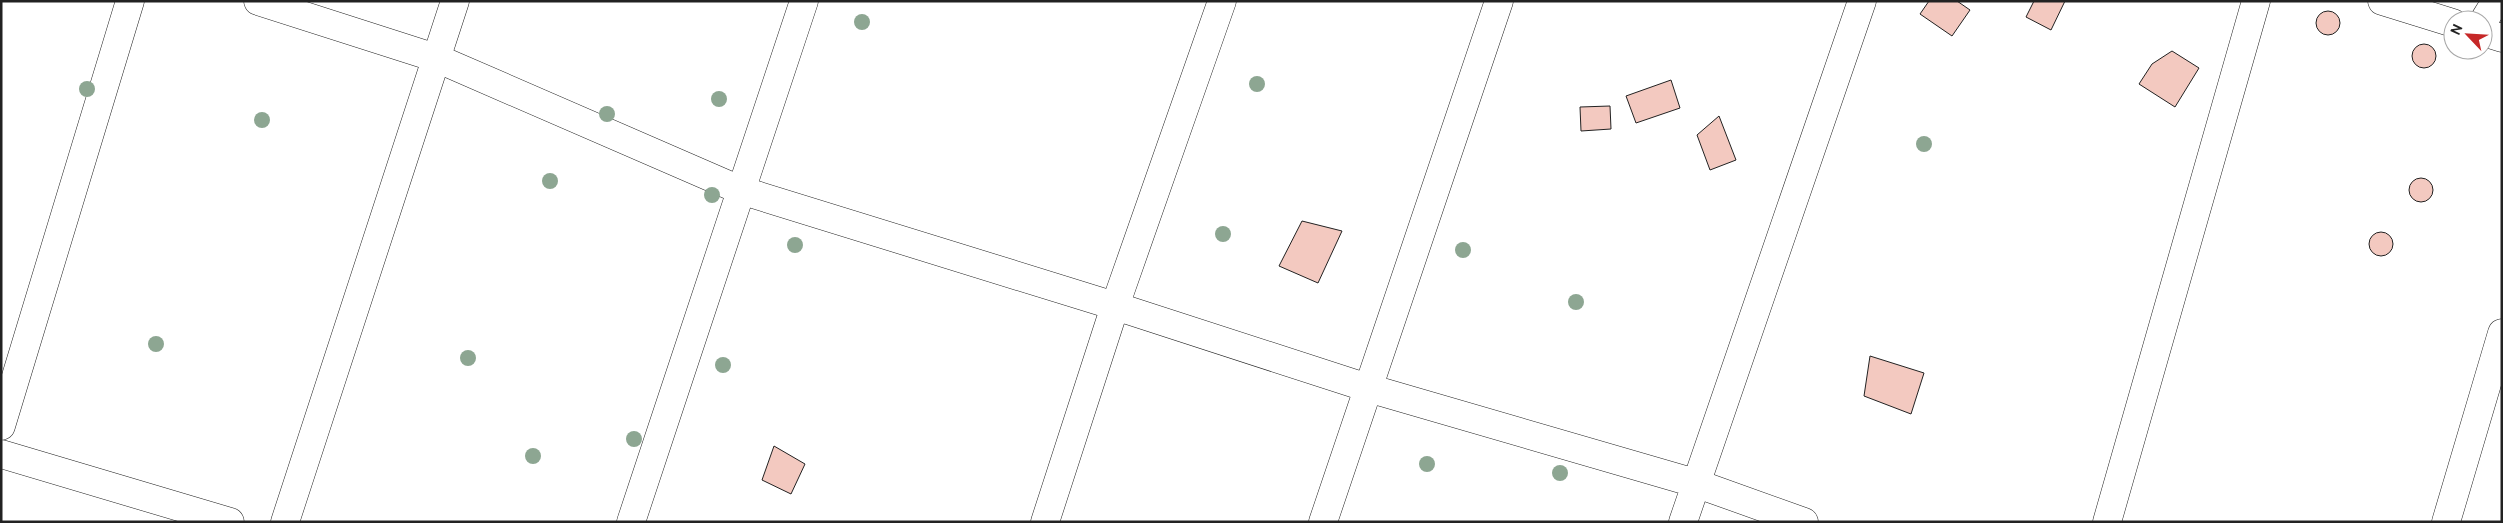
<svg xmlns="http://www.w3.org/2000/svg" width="2503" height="523" font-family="Cabin,sans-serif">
  <rect width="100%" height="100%" fill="#fff"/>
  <path fill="#f3c9c0" stroke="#222" d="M1929,1H1957L1970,10L1952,36L1920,14Z
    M2034,1H2065L2051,30L2026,17Z
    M2316 23a12 12 0 1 1 24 0a12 12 0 1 1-24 0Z
    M2412 56a12 12 0 1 1 24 0a12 12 0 1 1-24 0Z
    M2172,51L2199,68L2175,107L2139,84L2152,64Z
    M1671,80L1680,108L1636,123L1626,96Z
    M1610,106L1611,129L1581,131L1580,107Z
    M1719,116L1736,160L1710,170L1697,135Z
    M2409 190a12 12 0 1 1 24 0a12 12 0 1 1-24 0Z
    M1302,221L1342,231L1318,283L1279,266Z
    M2369 244a12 12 0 1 1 24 0a12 12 0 1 1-24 0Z
    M1870,356L1924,373L1911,414L1864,396Z
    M774,446L805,464L791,494L762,480Z"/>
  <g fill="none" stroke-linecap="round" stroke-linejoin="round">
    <g stroke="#222" stroke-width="29">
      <path id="minor" d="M258,1L436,58L740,190L1115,306L1368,388L1695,483L1804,522
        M2382,1L2453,23
        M2483,22L2496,1
        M2483,32L2502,38
        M1,426L130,1
        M1,454L230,522
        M285,522L455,1
        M631,522L804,1
        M1045,522L1115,306L1222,1
        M1323,522L1499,1
        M1683,522L1862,1
        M2107,522L2256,1
        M2446,522L2502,333"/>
    </g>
    <use href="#minor" stroke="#fff" stroke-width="28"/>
  </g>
  <g fill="#8da692">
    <circle cx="862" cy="22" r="8"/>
    <circle cx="1257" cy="84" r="8"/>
    <circle cx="87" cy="89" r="8"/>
    <circle cx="719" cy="99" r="8"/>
    <circle cx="607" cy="114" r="8"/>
    <circle cx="262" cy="120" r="8"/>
    <circle cx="1924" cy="144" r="8"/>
    <circle cx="550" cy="181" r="8"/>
    <circle cx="712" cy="195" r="8"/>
    <circle cx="1223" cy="234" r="8"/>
    <circle cx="795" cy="245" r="8"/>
    <circle cx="1463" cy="250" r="8"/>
    <circle cx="1576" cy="302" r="8"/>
    <circle cx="156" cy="344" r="8"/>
    <circle cx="468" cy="358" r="8"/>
    <circle cx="723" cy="365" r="8"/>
    <circle cx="634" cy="439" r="8"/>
    <circle cx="533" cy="456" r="8"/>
    <circle cx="1427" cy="464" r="8"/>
    <circle cx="1560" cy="473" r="8"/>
  </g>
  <rect width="2503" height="523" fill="none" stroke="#222222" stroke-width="5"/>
  <g transform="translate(2468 35) rotate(295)"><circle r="24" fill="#ffffff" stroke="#a7a7a7"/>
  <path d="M0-4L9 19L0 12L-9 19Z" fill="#c62828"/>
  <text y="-8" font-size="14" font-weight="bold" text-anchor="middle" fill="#222222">N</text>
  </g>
</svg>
